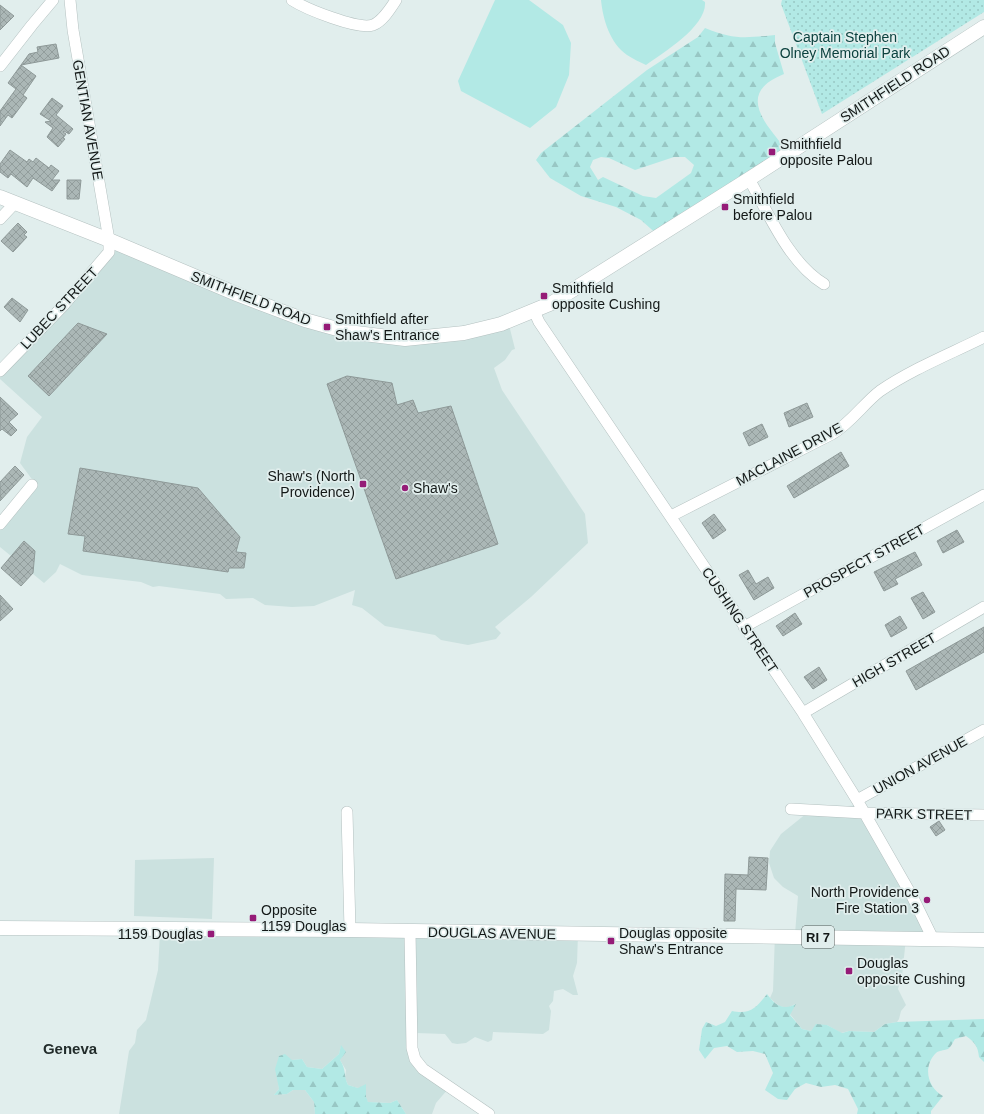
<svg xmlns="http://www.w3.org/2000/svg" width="984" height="1114" font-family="Arial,sans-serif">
  <defs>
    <pattern id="forest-firs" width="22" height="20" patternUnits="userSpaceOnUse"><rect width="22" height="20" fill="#b2e9e5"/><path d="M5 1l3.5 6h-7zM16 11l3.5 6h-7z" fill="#98c7c4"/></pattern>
    <pattern id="park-dots" width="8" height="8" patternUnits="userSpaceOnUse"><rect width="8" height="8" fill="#b2e9e5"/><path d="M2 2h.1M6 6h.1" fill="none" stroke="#98c7c4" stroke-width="1.8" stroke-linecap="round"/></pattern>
    <pattern id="building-cross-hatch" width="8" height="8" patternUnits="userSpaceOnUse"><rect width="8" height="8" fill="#abb7b6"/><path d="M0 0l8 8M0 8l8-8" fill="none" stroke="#929d9c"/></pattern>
  </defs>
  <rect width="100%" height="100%" fill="#e1eeed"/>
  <path fill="#cbe1df" d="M118,244L335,324L409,333L509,325L515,349L512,350L505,360L494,368L502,390L585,514L588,543L531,597L495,627L501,633L496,639L468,645L441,640L435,635L385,626L362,608L352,605L355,590L314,606L292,607L265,605L253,598L226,599L220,594L159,586L153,587L141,582L82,575L60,564L56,572L44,583L0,547V527L34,482L20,463L27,437L42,417L0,379V374Z
    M860,805L930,935L906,938L902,976L898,989L906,1005L901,1011L899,1019L897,1022L885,1024L874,1032L849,1031L841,1033L827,1025L811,1031L802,1029L790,1014L795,1004L788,1008L779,1006L770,998L773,991L775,934H795L798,896L783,887L774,878L769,863L770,851L781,834L812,809Z
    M214,858L212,919L134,916L135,860Z
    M160,933L578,934L577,963L573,976L578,995H573L563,989L554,991L553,1001L549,1006L551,1011L549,1030L543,1034L493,1032L492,1040L488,1042L475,1037L466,1043L457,1044L452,1043L445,1034L416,1033L418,1058L448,1089L436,1103L432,1114H406L397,1100L390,1103L368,1102L358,1088L348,1085L345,1078L346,1070L340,1060L341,1046L339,1054L322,1069L307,1067L302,1059L292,1060L277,1074L279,1089L274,1095L287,1094L293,1090H305L314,1102L315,1114H119L129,1051L135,1043L137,1030L146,1020L158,970Z"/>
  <path fill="#b2e9e5" d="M495,0H529L563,25L571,43L569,75L556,107L530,128L461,91L458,81Z
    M601,0H702L705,2C707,26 664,52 646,65C640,62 633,59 627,55C610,43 603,20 601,0Z"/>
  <path fill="url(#forest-firs)" fill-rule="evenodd" d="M705,28C735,40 744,38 775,35V43L784,74C734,94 767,125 788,152L660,237L641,220L616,207L581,196L550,178L536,160L541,153L647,70L698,37ZM601,157L609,158L635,170L674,157H685L694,165L691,173L656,198L643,196L603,177L598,180L590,167L593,160Z
    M767,994C775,1005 783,1011 796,1004L790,1015L802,1029L811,1031L816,1024L827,1025L842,1033L849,1031L874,1032L885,1024L897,1022L984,1019V1062L979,1057C978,1047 975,1042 966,1036L955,1039C953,1042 951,1047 948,1049C943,1051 939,1050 936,1053C922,1067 928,1088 943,1096L931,1111V1114H857L858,1109L848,1089L835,1085L821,1087L806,1083L795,1089L787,1100L778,1099L765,1090L773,1073L765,1054L753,1051L737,1052L727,1046L714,1048L705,1059L699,1050L702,1029L706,1022L716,1026L725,1022L732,1011C751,1015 757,1007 767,994Z
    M341,1045L346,1052L340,1060C347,1071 343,1075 348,1085L358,1088L366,1084V1097L368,1102L390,1103L397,1100L406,1114H315L314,1102L305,1090H293L287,1094L274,1095L279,1089L275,1069L279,1056L285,1054L292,1060L302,1059L307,1067L322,1069L339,1054Z"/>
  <path fill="url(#park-dots)" d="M782,0H984V12L822,114L781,4Z"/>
  <path fill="url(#building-cross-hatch)" stroke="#8e9998" d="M0,5L14,16L0,30Z
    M56,44L59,58L21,65L29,54L38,52L37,47Z
    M21,65L36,76L23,95L27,98L12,118L8,115L0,126V111L16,89L8,83Z
    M52,98L63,106L56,115L73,129L69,134L64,131L63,132L66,134L63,138L65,139L58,147L47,137L53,128L45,122L51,121L40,114Z
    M10,150L27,162L29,159L33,162L36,158L49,168L51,165L59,171L52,180H60L52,191L33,178L27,187L11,174L8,178L0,172V164Z
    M67,180H81L79,199H67Z
    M18,223L27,232L24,235L27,237L13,252L1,241Z
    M12,298L28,310L20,322L4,307Z
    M78,323L107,334L49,396L28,376Z
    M347,376L392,383L397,405L413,400L418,413L451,406L498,544L396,579L327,384Z
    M0,397L18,414L9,422L17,430L11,436L2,429L0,431Z
    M807,403L813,417L789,427L784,413Z
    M762,424L768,437L749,446L743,433Z
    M841,452L849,466L794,498L787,486Z
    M15,466L24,475L0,501V482Z
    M80,468L198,488L240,537L236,552L246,553L244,568H229L228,572L83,551L85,536L68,534Z
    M714,514L726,530L713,539L702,523Z
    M957,530L964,542L943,553L937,541Z
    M24,541L35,551L33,573L21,586L1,568Z
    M915,552L922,565L895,579L898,584L884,591L874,572Z
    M748,570L756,584L768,577L774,588L754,600L739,575Z
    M923,592L935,612L923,619L911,598Z
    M0,595L13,609L0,621Z
    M795,613L802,624L783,636L776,626Z
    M900,616L907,628L891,637L885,625Z
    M984,627V652L916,690L906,671Z
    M819,667L827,680L813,689L804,677Z
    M939,821L945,830L936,836L930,827Z
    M749,857L768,858L766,890L736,889L735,921H724L725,874L748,875Z"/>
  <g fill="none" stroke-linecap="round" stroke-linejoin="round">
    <g stroke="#b4c1c0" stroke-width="12">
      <path id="minor" d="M292,0C306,9 358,30 373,25C383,21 390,9 396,0
        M0,66L32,25L53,0
        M749,179C769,214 789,263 824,284
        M0,219L15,203
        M534,311L539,322L803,713L857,800L913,898L933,939
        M0,371L62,307L109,252V240L73,30L70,0
        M671,516L832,434C851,423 863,404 880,391C912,369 950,354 984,337
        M0,524L32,485
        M744,627L984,495
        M803,713L984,607
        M857,800L984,730
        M791,809L864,813L984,815
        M347,812L350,930
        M410,932L412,1048L415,1059L423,1069L489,1114"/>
    </g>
    <g stroke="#b4c1c0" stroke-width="15">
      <path id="major" d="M0,197L109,240L239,295L305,320L348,332L405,339L464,333L501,324L552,303L749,179L984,27
        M0,928L350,930L984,940"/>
    </g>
    <use href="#minor" stroke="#fff" stroke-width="11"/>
    <use href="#major" stroke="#fff" stroke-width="14"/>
  </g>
  <g fill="#951b77" stroke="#e1eeed" stroke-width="1.5">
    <rect x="768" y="148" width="8" height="8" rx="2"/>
    <rect x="721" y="203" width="8" height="8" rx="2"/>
    <rect x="540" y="292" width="8" height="8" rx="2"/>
    <rect x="323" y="323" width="8" height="8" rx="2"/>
    <rect x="359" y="480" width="8" height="8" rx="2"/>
    <circle cx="405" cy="488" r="4"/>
    <circle cx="927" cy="900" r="4"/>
    <rect x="249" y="914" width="8" height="8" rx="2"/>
    <rect x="207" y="930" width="8" height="8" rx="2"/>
    <rect x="607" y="937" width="8" height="8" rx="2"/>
    <rect x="845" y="967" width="8" height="8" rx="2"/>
  </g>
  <g text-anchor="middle" stroke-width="3.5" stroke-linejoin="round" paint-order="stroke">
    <rect fill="#e1eeed" stroke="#515857" stroke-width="1" x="802" y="926" width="32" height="22" rx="3"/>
    <g font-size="13" font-weight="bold" fill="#131817">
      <text x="818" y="942">RI 7</text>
    </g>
    <g font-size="14" fill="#0b413e" stroke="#e1eeed">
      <text x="845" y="42">Captain Stephen<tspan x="845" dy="16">Olney Memorial Park</tspan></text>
    </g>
    <g font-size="14" fill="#131817" stroke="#e1eeed">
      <text transform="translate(895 84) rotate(-33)" y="5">SMITHFIELD ROAD</text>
      <text transform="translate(88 120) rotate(80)" y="5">GENTIAN AVENUE</text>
      <text transform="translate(251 298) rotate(21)" y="5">SMITHFIELD ROAD</text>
      <text transform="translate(59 308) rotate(-47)" y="5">LUBEC STREET</text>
      <text transform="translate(789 454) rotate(-28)" y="5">MACLAINE DRIVE</text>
      <text transform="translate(864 561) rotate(-29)" y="5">PROSPECT STREET</text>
      <text transform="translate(740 620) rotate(56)" y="5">CUSHING STREET</text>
      <text transform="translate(894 660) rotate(-30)" y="5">HIGH STREET</text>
      <text transform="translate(920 765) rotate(-29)" y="5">UNION AVENUE</text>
      <text transform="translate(924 814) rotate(1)" y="5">PARK STREET</text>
      <text transform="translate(492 933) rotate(1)" y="5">DOUGLAS AVENUE</text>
    </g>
    <g font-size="14" fill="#131817" stroke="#e1eeed" text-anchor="start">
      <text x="780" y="149">Smithfield<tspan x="780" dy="16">opposite Palou</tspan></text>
      <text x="733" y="204">Smithfield<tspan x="733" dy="16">before Palou</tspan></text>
      <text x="552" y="293">Smithfield<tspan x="552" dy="16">opposite Cushing</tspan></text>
      <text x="335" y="324">Smithfield after<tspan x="335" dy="16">Shaw's Entrance</tspan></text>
      <text x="355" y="481" text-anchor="end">Shaw's (North<tspan x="355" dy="16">Providence)</tspan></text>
      <text x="413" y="493">Shaw's</text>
      <text x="919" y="897" text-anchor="end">North Providence<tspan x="919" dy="16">Fire Station 3</tspan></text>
      <text x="261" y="915">Opposite<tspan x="261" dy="16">1159 Douglas</tspan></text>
      <text x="619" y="938">Douglas opposite<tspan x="619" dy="16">Shaw's Entrance</tspan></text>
      <text x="203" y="939" text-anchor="end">1159 Douglas</text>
      <text x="857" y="968">Douglas<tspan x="857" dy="16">opposite Cushing</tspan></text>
    </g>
    <g font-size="15" font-weight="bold" fill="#222c2b" stroke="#e1eeed">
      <text x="70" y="1054">Geneva</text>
    </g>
  </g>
</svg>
